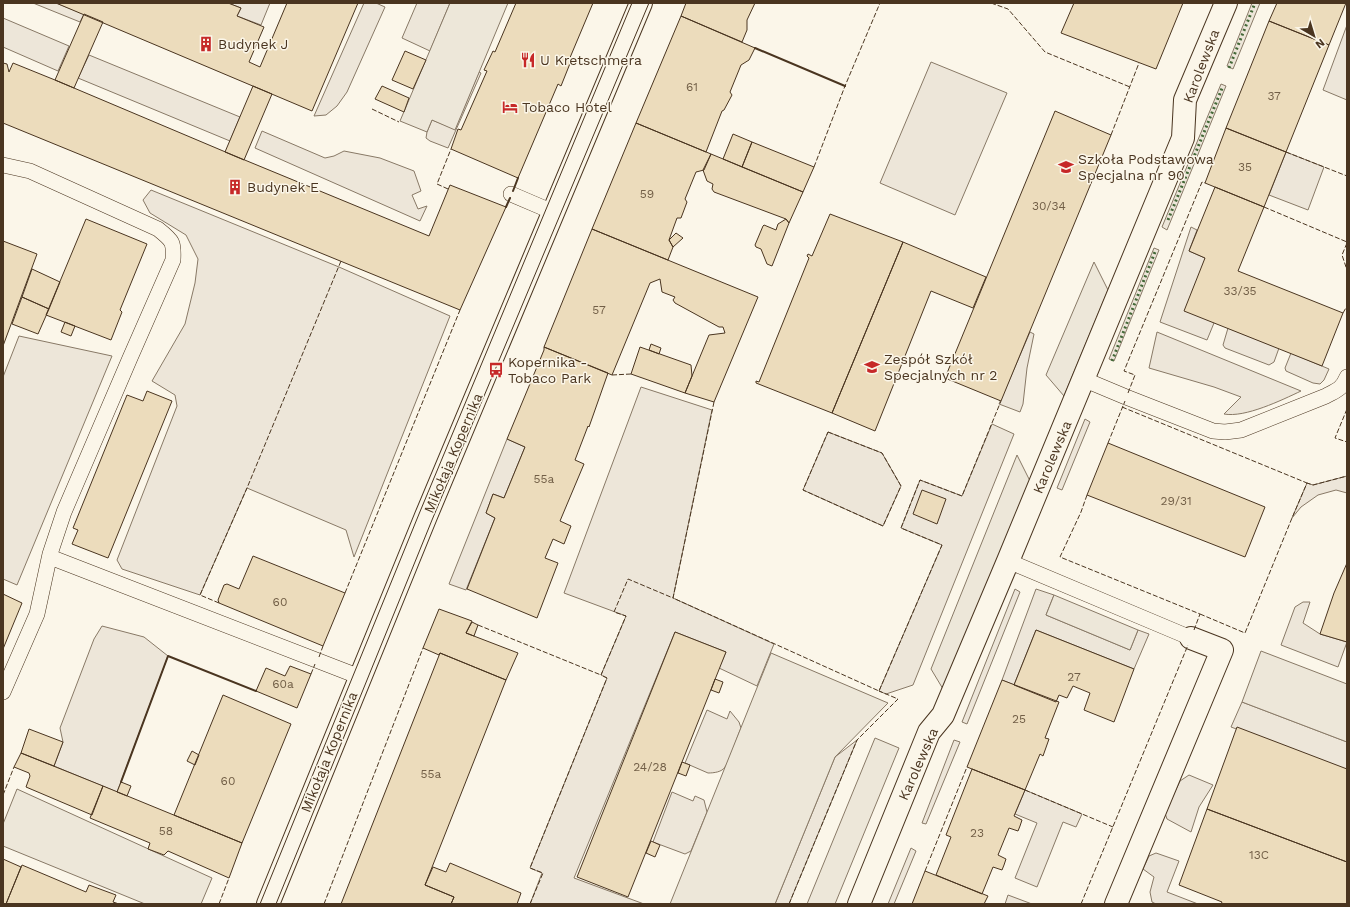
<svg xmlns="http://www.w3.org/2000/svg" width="1350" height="907" font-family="'Work Sans',sans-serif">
  <rect width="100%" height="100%" fill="#fbf6e9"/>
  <path fill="#ede6d9" stroke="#887966" d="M33,3H56L84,14L80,22Z
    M228,3H270L261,25L237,16L241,8Z
    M364,3H376L385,7L347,92L337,106L326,115L314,116Z
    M417,3H450L430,51L402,38Z
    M1252,3H1260L1233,69L1227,66Z
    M3,18L69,46L58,71L3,47Z
    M1347,25V100L1323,90Z
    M89,55L240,117L230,141L78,78Z
    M931,62L1007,93L955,215L880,183Z
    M479,72L481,73L448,148L430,141L426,138L427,132L432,120L455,129Z
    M1221,84L1226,86L1167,230L1162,227Z
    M262,131L325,158L334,156L344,151L380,158L414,171L421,191L412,195L418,209L427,206L420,221L255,148Z
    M1286,152L1324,167L1308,210L1269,195Z
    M151,190L339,267L450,316L354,557L346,530L247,488L200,595L122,569L117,560L177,406L175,395L152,381L185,324L195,283L198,259L186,235L150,213L143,200Z
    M1191,227L1197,230L1189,251L1205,258L1214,323L1207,340L1160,322Z
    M1154,248L1159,250L1114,361L1109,359Z
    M1228,328L1279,348L1274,362L1269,365L1225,348L1223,345Z
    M1030,332L1034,334L1027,368L1023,404L1020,412L999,404Z
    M1157,332L1301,391C1282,400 1245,418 1224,414L1241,397L1214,387L1149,368Z
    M19,336L112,356L17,585L3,579V377Z
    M1291,353L1329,369L1324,380L1320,384L1313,383L1286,371L1285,368Z
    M641,387L712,410L673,598L774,644L757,686L719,668L726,652L675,632L574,878L644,904H530L542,873L530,868L607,678L601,675L626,616L564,593Z
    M1085,419L1090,422L1062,490L1057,488Z
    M992,424L1014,434L913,685L886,694L879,691L942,545L901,528L920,480L962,496Z
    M828,432L882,453L901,486L883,526L803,490Z
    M507,439L525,447L504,498L493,494L486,513L495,518L466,590L449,584Z
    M1347,476V493L1336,490L1318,495L1301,507L1292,518L1307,483L1313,485Z
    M1015,589L1020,592L967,724L962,722Z
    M1036,589L1054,595L1046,615L1130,650L1138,630L1149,634L1134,669L1036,630L1014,685L1002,680Z
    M1303,602H1310L1303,623L1320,634L1347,642L1338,667L1281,645L1295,607Z
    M102,626L144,637L168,656L117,792L54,766L63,742L60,728L94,639Z
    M1242,702L1347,742V770L1231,727Z
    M707,710L727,719L730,711L739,722L741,728C737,737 730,760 725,767C722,772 714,773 708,773L685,763Z
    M857,740L789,904H775L835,757Z
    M954,740L960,742L926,824L922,823Z
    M1189,775L1213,785L1199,807L1191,832L1167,819L1165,813L1180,781Z
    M1025,790L1082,814L1076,827L1063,822L1037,887L1015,878L1037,823L1015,814Z
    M672,792L693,801L695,796L704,800L707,812L691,851L685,854L653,842Z
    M911,848L916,851L894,904H888Z
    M1156,853L1179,861L1167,892L1198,904H1156L1152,902L1150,892L1154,877L1143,869L1149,856Z
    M1008,895L1032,904H1005Z"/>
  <path fill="#ede7d9" stroke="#887966" d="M450,3H508L455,130L432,120L427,132L400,121Z
    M1094,262L1108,290L1064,396L1046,375Z
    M1017,455L1031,483L946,694L931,669Z
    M1054,595L1138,630L1130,650L1046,615Z
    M1261,651L1347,684V742L1242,702Z
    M771,653L888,703L835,757L775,904H670Z
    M875,738L899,748L835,904H807Z
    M17,789L212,878L201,904H145L3,846V824Z"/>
  <path fill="#ecdcbc" stroke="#4a3520" d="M56,3H228L241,8L237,16L264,27L249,62L260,67L287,3H358L312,111Z
    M516,3H593L569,60L571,61L561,86L558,84L518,178L451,149L458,129L461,130L487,71L484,70L493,51L495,52Z
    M686,3H755L747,20V30L742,42L681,16Z
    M1074,3H1183L1156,69L1061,33Z
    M1277,3H1346L1329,45L1269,21Z
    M84,14L103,22L74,88L55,80Z
    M681,16L755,48L749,60L741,65L730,92L732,95L724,110L722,111L706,152L636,123Z
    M1269,21L1329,45L1286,152L1226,128Z
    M405,51L426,60L413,89L392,80Z
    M3,63L7,64L9,72L13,63L55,80L235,156L429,236L450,185L506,207L460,310L3,123Z
    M253,86L272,94L244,160L225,152Z
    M382,86L409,98L404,112L375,99Z
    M1055,111L1111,135L1001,401L945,378Z
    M636,123L711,154L704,170L696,172L685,199L687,202L681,218H677L669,240L673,247L668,260L592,229Z
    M1226,128L1286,152L1264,207L1205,183Z
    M733,134L752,142L742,167L723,159Z
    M752,142L814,167L803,192L742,167Z
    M711,154L803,192L789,223L786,219L714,192L712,189L713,184L707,181L703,170Z
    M1215,187L1264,207L1238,271L1343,313L1322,366L1184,311L1205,258L1189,251Z
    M830,214L903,242L832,413L756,383V381L759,382L809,258L807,256L808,254L812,256Z
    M86,219L147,244L120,310L122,312L111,340L46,315Z
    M786,219L789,223L772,266L767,264L761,249L756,247L755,245L763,226L764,225L776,230L778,224Z
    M592,229L758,297L714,402L685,393L709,335L725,333L723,327H719L675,303L673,300L675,297L662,292L660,279L650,283L612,375L544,347Z
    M676,233L683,238L673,247L669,240Z
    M3,241L37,254L3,346Z
    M903,242L986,277L973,308L931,291L875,431L832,413Z
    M32,269L60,282L49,309L22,297Z
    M22,297L49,309L38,334L12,324Z
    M65,322L75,326L71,336L61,332Z
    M651,344L661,348L659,354L649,350Z
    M544,347L608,373L589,427L588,426L575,460L584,464L560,521L571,526L564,544L553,539L545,558L558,563L537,618L467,589L495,518L486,513L493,494L504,498L525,447L507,439L544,350Z
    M640,347L691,365L692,376L685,393L631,374Z
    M147,391L172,401L108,558L72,544L78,530L73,528L127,395L143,401Z
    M1108,443L1265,507L1245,557L1087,495Z
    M922,490L946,499L937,524L913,514Z
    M253,556L345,593L323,646L219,603L218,600L224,585L227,584L239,589Z
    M1347,563V642L1320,634L1334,593Z
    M3,594L22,603L3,649Z
    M439,609L472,621L466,633L518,653L506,680L440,653L439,655L423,648Z
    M472,622L478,625L474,636L466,633Z
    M1036,630L1134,669L1114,722L1084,710L1090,693L1073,686L1067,698L1059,695L1056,702L1014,685Z
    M675,632L726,652L628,897L577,877Z
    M440,653L506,680L425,885L454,897L451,904H341Z
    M290,666L311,674L297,708L256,691L266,668L285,676Z
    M715,679L723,682L719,693L711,690Z
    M1002,680L1059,702L1045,738L1049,739L1043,756L1040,754L1025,790L967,767Z
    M223,695L291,724L242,843L174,815Z
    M1237,727L1347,769V862L1207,809Z
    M29,729L63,742L54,766L21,753Z
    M192,751L199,755L195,765L187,761Z
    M21,753L103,786L92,815L26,787L30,776L29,773L14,767Z
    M682,762L690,765L686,776L678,773Z
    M972,769L1025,790L1014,816L1022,820L1020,826L1018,831L1009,828L998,855L1006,859L1004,865L1002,870L993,867L982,894L936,875L951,837L946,835Z
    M121,782L131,786L127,796L117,792Z
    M103,786L242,843L229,878L168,851L164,855L148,849L150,843L90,818Z
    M1207,809L1347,862V904H1221L1222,902L1179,885Z
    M651,841L660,845L655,857L646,853Z
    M3,859L21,867L6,904H3Z
    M450,863L521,893L517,904H451L454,897L425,885L433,867L446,872Z
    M22,865L86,892L89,885L116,895L113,902L119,904H6Z
    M925,871L988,896L984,904H912Z"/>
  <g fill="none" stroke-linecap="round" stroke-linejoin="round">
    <g stroke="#4a3520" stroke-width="16">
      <path id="service" d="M3,165L30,171L158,229C173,241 174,242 173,260L130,358L64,512L50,554L37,614L3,692
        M511,194L553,212
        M1083,379L1126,397L1213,431L1225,432L1241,430L1326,396C1337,390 1342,389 1347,377
        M50,557L360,677
        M1008,561L1191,638"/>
    </g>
    <g stroke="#4a3520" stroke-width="24">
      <path id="minor" d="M1116,904L1222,650L1191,638"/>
    </g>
    <g stroke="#4a3520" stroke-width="24">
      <path id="tertiary" d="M268,904L426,516L641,3
        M859,904L929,732L943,715L1008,561L1183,138L1185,100L1226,3"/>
    </g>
    <use href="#service" stroke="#fbf6e9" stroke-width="15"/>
    <use href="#minor" stroke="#fbf6e9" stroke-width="22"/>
    <use href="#tertiary" stroke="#fbf6e9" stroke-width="22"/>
    <path stroke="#4a3520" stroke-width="1" d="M260,904L419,514L632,3
      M276,904L432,520L649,3"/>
    <path stroke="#436837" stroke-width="3" stroke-dasharray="2 3" stroke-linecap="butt" d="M1229,68L1255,3
      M1168,220L1223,86
      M1112,361L1155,252"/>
    <path stroke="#4a3520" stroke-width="1" stroke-dasharray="5 2" stroke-linecap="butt" d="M991,3L1008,9L1045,52L1130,87
      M372,109L399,122
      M1111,135L1139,63
      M1286,152L1347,176
      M814,167L845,86L880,3
      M448,189L437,184L451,149
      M1264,207L1347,242
      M1347,243L1342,255L1347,270
      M1343,313L1347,306
      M612,375L631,374
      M1128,393L1135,375L1124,371L1202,182L1205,183
      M714,402L673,598L879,691L942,545L901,528L920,480L962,496L1001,401
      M1122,407L1307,483
      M1347,409L1335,438L1347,442
      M828,432L882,453L901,486L883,526L803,490Z
      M1108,443L1125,401
      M1087,495L1081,512L1060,557L1200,614L1194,630
      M345,593L460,310
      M219,603L200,595L247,488L341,261
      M1200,614L1245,633L1292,518L1307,483L1313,485L1347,476
      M478,625L601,675
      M319,657L323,646
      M311,674L315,664
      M1025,790L1113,827
      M3,795L14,767
      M925,871L967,767
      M219,904L229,878
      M324,904L423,648
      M530,904L543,873L530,868L607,678L601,675L626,616L614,612L628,579L673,598
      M789,904L857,740L898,699L879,691
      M1081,904L1188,645"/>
    <path stroke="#4a3520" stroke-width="2" d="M755,48L845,86
      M513,191L518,178
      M506,207L510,198
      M121,782L168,656L256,691"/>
  </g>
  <defs>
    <g id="building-bare" transform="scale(1.2)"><path d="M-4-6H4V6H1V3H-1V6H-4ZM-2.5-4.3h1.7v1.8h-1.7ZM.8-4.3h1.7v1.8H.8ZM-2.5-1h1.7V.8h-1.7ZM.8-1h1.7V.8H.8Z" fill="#c62828" stroke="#fbf6e9" stroke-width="2.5" paint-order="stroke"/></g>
    <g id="restaurant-bare" transform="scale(1.2)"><path d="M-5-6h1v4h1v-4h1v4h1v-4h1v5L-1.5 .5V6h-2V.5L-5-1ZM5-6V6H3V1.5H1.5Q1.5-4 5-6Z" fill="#c62828" stroke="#fbf6e9" stroke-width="2.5" paint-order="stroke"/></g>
    <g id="hotel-bare" transform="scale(1.2)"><path d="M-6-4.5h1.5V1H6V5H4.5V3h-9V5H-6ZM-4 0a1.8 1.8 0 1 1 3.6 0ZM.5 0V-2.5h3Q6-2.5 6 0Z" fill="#c62828" stroke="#fbf6e9" stroke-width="2.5" paint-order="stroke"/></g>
    <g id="school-bare" transform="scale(1.2)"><path d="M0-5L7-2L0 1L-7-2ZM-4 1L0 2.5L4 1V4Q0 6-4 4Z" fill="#c62828" stroke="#fbf6e9" stroke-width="2.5" paint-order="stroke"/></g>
    <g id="bus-bare" transform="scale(1.2)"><path d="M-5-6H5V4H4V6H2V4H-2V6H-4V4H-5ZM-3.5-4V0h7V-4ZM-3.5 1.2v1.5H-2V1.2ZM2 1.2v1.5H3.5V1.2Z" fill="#c62828" stroke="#fbf6e9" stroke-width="2.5" paint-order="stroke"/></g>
  </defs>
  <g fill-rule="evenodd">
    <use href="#building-bare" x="206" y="44"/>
    <use href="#restaurant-bare" x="528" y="60"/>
    <use href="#hotel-bare" x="510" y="107"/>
    <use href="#school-bare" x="1066" y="167"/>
    <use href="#building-bare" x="235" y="187"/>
    <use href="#school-bare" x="872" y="367"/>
    <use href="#bus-bare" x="496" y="370"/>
  </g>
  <g text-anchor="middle" stroke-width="3" stroke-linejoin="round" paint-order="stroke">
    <g font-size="12" fill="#725f47">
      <text x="692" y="91">61</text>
      <text x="1274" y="100">37</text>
      <text x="1245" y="171">35</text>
      <text x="647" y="198">59</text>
      <text x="1049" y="210">30/34</text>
      <text x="1240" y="295">33/35</text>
      <text x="599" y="314">57</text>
      <text x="544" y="483">55a</text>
      <text x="1176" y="505">29/31</text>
      <text x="280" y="606">60</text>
      <text x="1074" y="681">27</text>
      <text x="283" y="688">60a</text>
      <text x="1019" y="723">25</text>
      <text x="650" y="771">24/28</text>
      <text x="431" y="778">55a</text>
      <text x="228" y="785">60</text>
      <text x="166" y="835">58</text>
      <text x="977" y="837">23</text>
      <text x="1259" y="859">13C</text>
    </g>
    <g font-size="14" fill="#4a3520" stroke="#fbf6e9" text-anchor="start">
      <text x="218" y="49">Budynek J</text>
      <text x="540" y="65">U Kretschmera</text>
      <text x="522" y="112">Tobaco Hotel</text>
      <text x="1078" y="164">Szkoła Podstawowa<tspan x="1078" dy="16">Specjalna nr 90</tspan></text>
      <text x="247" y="192">Budynek E</text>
      <text x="884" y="364">Zespół Szkół<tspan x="884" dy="16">Specjalnych nr 2</tspan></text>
      <text x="508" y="367">Kopernika -<tspan x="508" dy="16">Tobaco Park</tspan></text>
    </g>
    <g font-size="14" fill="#4a3520" stroke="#fbf6e9">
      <text transform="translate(1201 66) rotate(-69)" y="5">Karolewska</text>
      <text transform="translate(453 453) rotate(-67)" y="5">Mikołaja Kopernika</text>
      <text transform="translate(1052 457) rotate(-67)" y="5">Karolewska</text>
      <text transform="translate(329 752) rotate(-68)" y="5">Mikołaja Kopernika</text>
      <text transform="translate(918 764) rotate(-66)" y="5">Karolewska</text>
    </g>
  </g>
  <rect width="1350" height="907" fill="none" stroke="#4a3520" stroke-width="8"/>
  <g transform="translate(1314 36) rotate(142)" stroke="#fbf6e9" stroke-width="3" paint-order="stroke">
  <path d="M0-3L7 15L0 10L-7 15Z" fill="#4a3520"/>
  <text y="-6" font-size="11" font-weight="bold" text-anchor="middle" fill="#4a3520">N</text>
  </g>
</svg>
